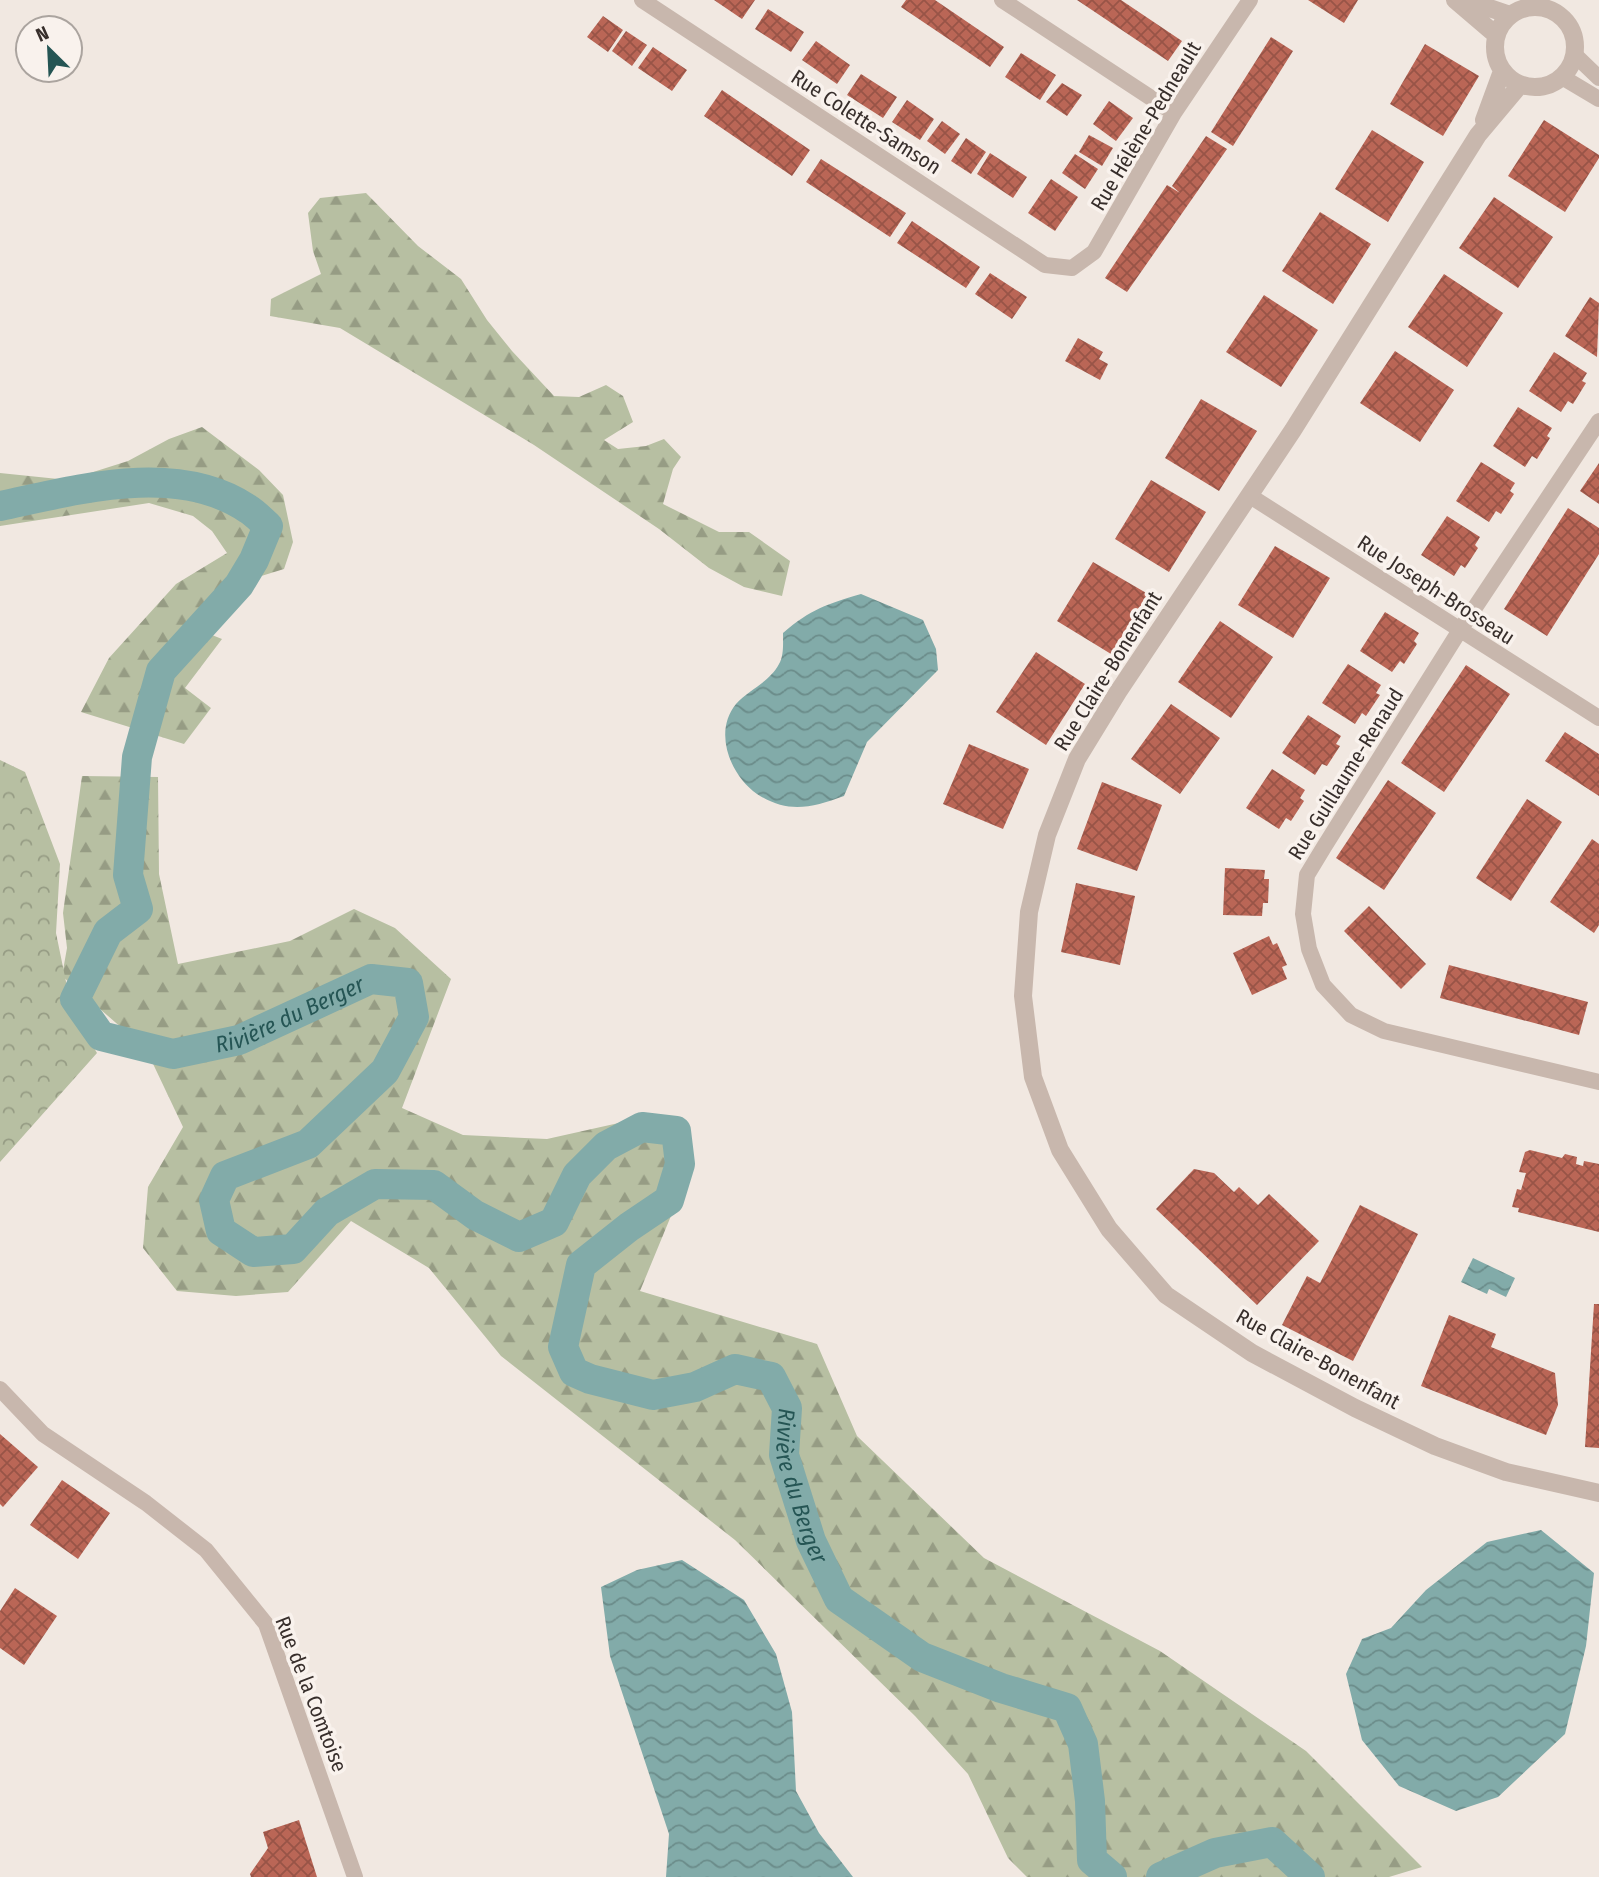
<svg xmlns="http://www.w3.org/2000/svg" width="1599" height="1877" font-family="'Fira Sans Condensed',sans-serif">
  <defs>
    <pattern id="forest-firs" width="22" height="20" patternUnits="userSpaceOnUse" patternTransform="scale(1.75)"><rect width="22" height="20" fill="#b7bfa2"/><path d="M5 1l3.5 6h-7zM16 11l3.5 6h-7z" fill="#969c84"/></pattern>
    <pattern id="park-crowns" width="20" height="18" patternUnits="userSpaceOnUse" patternTransform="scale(1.75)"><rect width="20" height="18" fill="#b7bfa2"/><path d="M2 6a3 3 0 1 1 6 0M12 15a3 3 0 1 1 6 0" fill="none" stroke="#969c84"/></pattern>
    <pattern id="water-waves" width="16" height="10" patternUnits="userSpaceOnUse" patternTransform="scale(1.75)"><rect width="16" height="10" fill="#82aba9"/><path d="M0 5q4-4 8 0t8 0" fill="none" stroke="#6b8c8a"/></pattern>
    <pattern id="building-cross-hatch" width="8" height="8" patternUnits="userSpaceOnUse" patternTransform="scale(1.75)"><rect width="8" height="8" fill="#ba6656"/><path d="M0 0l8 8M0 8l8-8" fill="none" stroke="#985447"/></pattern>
  </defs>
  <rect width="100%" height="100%" fill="#f1e8e1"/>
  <path fill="url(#forest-firs)" d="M366,193L418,246L461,279L487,320L512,351L554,396L579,397L606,385L623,396L633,422L604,440L618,449L646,446L664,439L681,457L673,469L663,504L719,532H749L790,561L782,596L744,587L709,568L659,529L534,445L340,328L270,316L271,299L321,274L313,251L308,213L320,198Z
    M202,427L259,470L283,495L293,542L284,569L258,577L212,635L222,639L185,688L211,708L184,744L81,712L109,658L176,584L227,553L212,531L193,516L149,503L0,526V473L68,480L128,461L169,439Z
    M82,776L158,777L159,874L178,964L290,941L354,909L395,928L451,979L402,1108L463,1135L547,1139L650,1116L692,1165L640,1291L817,1344L857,1436L984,1558L1160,1651L1306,1751L1422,1867L1389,1877H1027L1008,1858L968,1774L915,1716L735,1540L501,1356L429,1268L351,1221L288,1292L236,1296L177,1291L143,1248L148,1187L183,1127L146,1049L62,976L67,948L63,913Z"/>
  <path fill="url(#park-crowns)" d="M0,760L25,772L60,864L56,933L72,1011L97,1053L0,1162Z"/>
  <path fill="url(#water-waves)" d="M861,594L923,620L936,649L938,670L867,742L844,796C811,808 788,814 757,794C730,775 713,732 736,704C749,689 769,683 779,664C784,656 783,643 783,633C811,609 827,604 861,594Z
    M1473,1258L1515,1278L1506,1297L1489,1289L1487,1294L1461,1282Z
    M1541,1530L1594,1573L1586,1646L1565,1734L1498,1797L1456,1811L1399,1786L1362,1740L1346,1674L1362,1639L1391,1628L1426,1590L1487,1542Z
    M682,1560L744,1600L776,1654L792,1712L796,1791L819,1833L853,1877H666L669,1834L610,1656L601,1587L637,1570Z"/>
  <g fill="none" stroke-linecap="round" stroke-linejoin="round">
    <g stroke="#82aba9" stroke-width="30">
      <path id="s1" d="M0,506C76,490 177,461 248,509C255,513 262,521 268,526L254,560L239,585L161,671L137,757L128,875L138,909L108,932L75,999L101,1036L173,1054L239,1040L371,979L408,983L414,1017L385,1071L308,1144L225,1176L214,1200L221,1231L253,1252L293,1249L327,1212L375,1184L434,1185L475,1215L519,1237L554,1222L577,1175L606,1146L642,1127L676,1131L680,1164L669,1200L629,1227L581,1265L563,1347L574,1372L590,1379L653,1395L695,1387L735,1369L771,1377L787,1408L784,1455L811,1541L839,1599L922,1657L1001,1688L1067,1708L1083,1744L1090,1801L1092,1860L1112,1877"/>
      <path d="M1161,1877L1215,1853L1272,1842L1310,1877"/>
    </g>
  </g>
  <path fill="url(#building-cross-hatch)" d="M714,0H755L742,19Z
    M906,0H935L1004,47L990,67L901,7Z
    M1077,0H1121L1182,41L1168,61Z
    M1308,0H1358L1344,23Z
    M768,9L804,32L791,52L755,29Z
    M603,16L623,30L608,52L587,37Z
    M626,31L647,45L632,66L612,51Z
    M1271,37L1293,51L1233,146L1211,132Z
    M816,41L850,65L837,84L802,60Z
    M1425,44L1479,76L1443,136L1390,104Z
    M653,47L687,70L672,91L638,68Z
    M1021,53L1056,75L1040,100L1005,77Z
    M861,74L897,97L883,118L847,95Z
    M1062,83L1082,95L1067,116L1046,102Z
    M722,90L810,150L792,176L704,116Z
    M907,100L934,119L920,140L892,122Z
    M1109,101L1133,118L1116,141L1093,124Z
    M1544,120L1599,155V158L1565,212L1508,176Z
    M942,121L960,134L945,154L927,141Z
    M1372,130L1424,162L1388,222L1335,189Z
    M1089,135L1113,148L1102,166L1079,152Z
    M1206,136L1227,149L1127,292L1105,278L1167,185L1180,193L1172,186Z
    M966,138L986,152L971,174L951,161Z
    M990,153L1027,177L1013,198L977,174Z
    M1075,154L1098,169L1085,189L1062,173Z
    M821,159L906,213L890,237L806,182Z
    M1051,179L1078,197L1055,231L1028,213Z
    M1494,197L1553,237L1518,288L1459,248Z
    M1320,212L1371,244L1333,304L1282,271Z
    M912,221L980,267L966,288L897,243Z
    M990,273L1027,297L1012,319L975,294Z
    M1444,274L1503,313L1467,367L1408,327Z
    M1264,295L1318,330L1281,387L1226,352Z
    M1590,297L1599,303L1597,357L1565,336Z
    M1078,338L1103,352L1099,359L1108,364L1100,380L1065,361Z
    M1395,351L1454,390L1420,442L1360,403Z
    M1554,352L1587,373L1582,381L1586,383L1573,404L1568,401L1561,412L1529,391Z
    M1201,399L1257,431L1219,491L1165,458Z
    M1518,407L1552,428L1547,436L1550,438L1537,459L1532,456L1525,467L1493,446Z
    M1481,462L1515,483L1510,491L1514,494L1501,514L1496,511L1489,522L1456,501Z
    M1599,463V504L1580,491Z
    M1151,480L1206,512L1169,572L1115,539Z
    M1568,508L1599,528V554L1547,636L1504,609Z
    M1447,516L1480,537L1475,545L1478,548L1465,568L1461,565L1454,576L1421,555Z
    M1275,546L1330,578L1293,638L1238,605Z
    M1093,562L1148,594L1111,654L1057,621Z
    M1385,612L1419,633L1414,641L1417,644L1404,664L1400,661L1392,672L1360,651Z
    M1220,621L1273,657L1231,718L1178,682Z
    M1036,652L1085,684L1046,745L996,712Z
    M1348,664L1381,685L1376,693L1380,695L1366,716L1362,713L1355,724L1322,703Z
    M1466,665L1510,694L1444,792L1401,763Z
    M1171,704L1220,738L1180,794L1131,759Z
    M1308,715L1341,736L1336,744L1340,746L1327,766L1322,764L1315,775L1282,753Z
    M1565,732L1599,754V796L1545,761Z
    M969,744L1029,769L1003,829L943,804Z
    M1272,769L1305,790L1300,798L1304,801L1291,821L1286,818L1279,829L1246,808Z
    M1388,780L1436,813L1384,890L1336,858Z
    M1102,782L1162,805L1137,871L1077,849Z
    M1527,799L1562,822L1511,901L1476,878Z
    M1592,839L1599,844V925L1594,933L1550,902Z
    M1225,868L1265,870L1264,879H1269L1268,903H1263L1262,916L1223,915Z
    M1076,883L1135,896L1120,965L1061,952Z
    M1369,906L1426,964L1401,989L1344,931Z
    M1269,936L1273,945L1277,943L1287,965L1282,967L1287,979L1252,995L1233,953Z
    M1449,965L1588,1002L1579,1035L1440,998Z
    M1530,1150L1562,1158L1565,1154L1577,1157L1576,1164L1583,1166L1584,1161L1599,1164V1232L1518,1212L1519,1208L1512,1207L1517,1189L1521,1190L1526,1173L1519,1172L1525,1152Z
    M1194,1169L1214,1173L1234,1192L1239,1187L1258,1205L1269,1194L1319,1241L1257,1305L1156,1209Z
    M1360,1205L1418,1234L1353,1361L1282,1325L1307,1276L1320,1283Z
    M1594,1304H1599V1448L1585,1447Z
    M1449,1315L1496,1334L1491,1347L1555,1373L1558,1405L1546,1435L1421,1386Z
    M0,1434L38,1467L3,1507L0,1504Z
    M62,1480L110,1513L78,1559L30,1525Z
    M15,1588L57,1616L24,1665L0,1648V1611Z
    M299,1820L317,1877H251L250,1874L268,1848L263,1832Z"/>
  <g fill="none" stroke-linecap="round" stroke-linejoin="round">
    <path stroke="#c8b7ad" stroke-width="16" d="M642,0L1045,265L1072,268L1094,252L1174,113L1250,0
      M1002,0L1174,113
      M1574,54L1599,78
      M1562,77L1599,99
      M1599,421L1460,630L1324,847L1307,875L1303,914L1309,949L1323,985L1351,1015L1384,1031L1599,1082
      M1250,496L1599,718
      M0,1389L43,1434L146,1503L206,1550L266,1624L355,1877"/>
    <path stroke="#c8b7ad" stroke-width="18" d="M1455,0L1496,35
      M1466,0L1510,15
      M1495 47a40 40 0 1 1 80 0a40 40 0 1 1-80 0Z
      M1520,85L1478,135L1293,430L1118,692L1077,759L1047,835L1029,912L1023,996L1033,1077L1060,1150L1109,1229L1166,1295L1252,1353L1355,1408L1435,1446L1506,1472L1599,1493
      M1484,120L1502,71"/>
  </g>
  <g text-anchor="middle" stroke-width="7" stroke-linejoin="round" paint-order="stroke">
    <g font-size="21" fill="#372e2b" stroke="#f9f2ed">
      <text transform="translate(866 122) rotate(33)" y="7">Rue Colette-Samson</text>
      <text transform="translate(1146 126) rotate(-59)" y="7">Rue Hélène-Pedneault</text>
      <text transform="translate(1436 590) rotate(33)" y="7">Rue Joseph-Brosseau</text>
      <text transform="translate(1108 671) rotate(-58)" y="7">Rue Claire-Bonenfant</text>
      <text transform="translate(1346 774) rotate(-58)" y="7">Rue Guillaume-Renaud</text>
      <text transform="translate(1318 1359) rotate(29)" y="7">Rue Claire-Bonenfant</text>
      <text transform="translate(311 1694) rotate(69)" y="7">Rue de la Comtoise</text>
    </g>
    <g font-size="23" font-style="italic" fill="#255554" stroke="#f9f2ed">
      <text dy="8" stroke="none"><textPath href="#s1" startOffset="1062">Rivière du Berger</textPath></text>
      <text dy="8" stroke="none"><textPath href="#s1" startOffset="2700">Rivière du Berger</textPath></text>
    </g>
  </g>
  <g transform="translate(49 49) rotate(336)"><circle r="33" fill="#f9f2ed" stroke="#aba49f" stroke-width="2"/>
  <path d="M0-5L12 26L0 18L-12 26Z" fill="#255554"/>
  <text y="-10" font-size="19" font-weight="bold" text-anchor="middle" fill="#372e2b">N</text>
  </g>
</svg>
